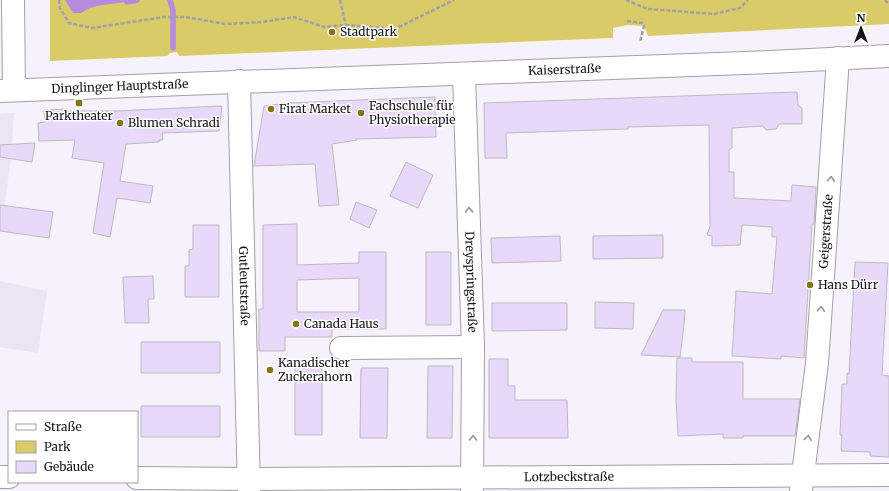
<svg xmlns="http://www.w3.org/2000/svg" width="889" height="491" font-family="Merriweather,serif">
  <rect width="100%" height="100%" fill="#f6f2fb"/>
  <path fill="#ebe4f2" d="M14,113L11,159L0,236V114Z
    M0,281L47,291L38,353L0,347Z"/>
  <path fill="#dacb69" d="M50,0H889V24L648,36L644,26L627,25L613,28V38L179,56L177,52L170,53L167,56L50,61Z"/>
  <path fill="#b58cdc" d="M65,0H126L127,2C112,4 93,4 81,13H73Z"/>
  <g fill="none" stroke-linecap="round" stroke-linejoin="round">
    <path stroke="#b58cdc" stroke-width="5.5" d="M170,0L173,10V48
      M127,2L137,0"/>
  </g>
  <path fill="#e8d8fa" stroke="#bdb9c1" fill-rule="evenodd" d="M797,92L798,105L802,108V124H779L776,129L766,130L763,126L732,128V148L729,150V172H734V198L791,201L792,185L816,187L814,224H812L804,358L781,356V359L732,356L736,291L772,294L777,237H772V227L742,225L740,245L712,246V236L707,235L710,226L709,125L628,127V129L506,133L507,158H485L484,103Z
    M435,97L436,137L356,139L357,140L332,144L339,205L319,206L315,164L254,166L264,106L287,103Z
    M222,106L219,131L162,133L163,140H159V142L126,144L120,181L153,186L150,203L117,198L110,237L93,233L104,163L72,158L75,140L39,141L38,123L45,122L44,110L67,109V111H115Z
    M35,143L32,162L0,157V145Z
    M406,162L433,175L418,208L390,196Z
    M356,202L377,210L369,228L350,219Z
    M0,205L53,212L49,238L0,231Z
    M297,224V265L359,263V252H386V329H332V337H285V351H259V309H263V225ZM359,278V312H297V280Z
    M193,225H219V297H185V266H189V250L193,249Z
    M663,235V258L593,259V236Z
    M560,236L561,261L492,263L491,238Z
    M426,252H451V325H426Z
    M855,262L888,263L882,375L889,376V457L870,456V452L841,451L842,435H840L842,384H847V373L849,374Z
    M153,276L154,299H148L149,323H125L123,277Z
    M595,302L634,303L633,329L595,328Z
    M492,303H567V330L492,331Z
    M663,310H685L684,325L680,357L641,355Z
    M141,342H220V373H141Z
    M677,358H692V362H743V399H800L795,436H743V438H723V434L678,436L676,399Z
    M489,359H508V386H515V400H567L568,438H489Z
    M295,366H322V435H295Z
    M428,366H453L452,438H427Z
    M361,368H388L387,438H360Z
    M141,406H220V437H141Z"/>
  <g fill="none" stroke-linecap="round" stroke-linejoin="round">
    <g stroke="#a29fa6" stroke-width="24">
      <g id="minor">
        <path d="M13,0L14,90"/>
        <path id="s1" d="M464,74L473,347L472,491"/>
        <path id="s2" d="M239,81L249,491"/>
        <path id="s3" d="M0,91L770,62L889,56"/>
        <path d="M341,348L473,347"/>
        <path d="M0,477H9"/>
        <path id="s4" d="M137,478L249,479L889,475"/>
        <path id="s5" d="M801,490L817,363L838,58"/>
      </g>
    </g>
    <path stroke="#a2a0a6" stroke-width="2.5" stroke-dasharray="4 2" stroke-linecap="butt" d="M59,0L60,8L69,23L92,28L164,17H186L225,24L263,22L294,17L324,27L346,25L395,29L454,0
      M340,0L346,25
      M626,0L648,9L714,14L740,8L748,0
      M885,0L889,4
      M627,21L642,23L644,26L640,42"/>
    <use href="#minor" stroke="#fff" stroke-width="22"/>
  </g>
  <defs><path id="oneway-chevron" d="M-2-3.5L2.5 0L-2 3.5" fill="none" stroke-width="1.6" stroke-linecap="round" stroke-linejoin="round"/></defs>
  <g stroke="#969596">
    <use href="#oneway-chevron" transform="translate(831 179) rotate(-86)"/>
    <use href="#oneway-chevron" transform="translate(469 210) rotate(-92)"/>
    <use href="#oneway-chevron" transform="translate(821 309) rotate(-86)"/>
    <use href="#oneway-chevron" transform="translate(473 438) rotate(-90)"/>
    <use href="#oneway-chevron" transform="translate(808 438) rotate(-83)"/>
  </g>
  <g fill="#827417" stroke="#fff" stroke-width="1.5">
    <circle cx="332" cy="32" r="4"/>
    <rect x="75" y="99" width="8" height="8" rx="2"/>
    <circle cx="271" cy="109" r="4"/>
    <circle cx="361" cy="113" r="4"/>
    <circle cx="120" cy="123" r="4"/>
    <circle cx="810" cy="285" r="4"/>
    <circle cx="296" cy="324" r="4"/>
    <circle cx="270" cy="370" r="4"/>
  </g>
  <g text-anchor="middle" stroke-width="3" stroke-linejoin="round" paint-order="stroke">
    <g font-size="12" fill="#151416" stroke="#fff" text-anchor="start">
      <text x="340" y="36">Stadtpark</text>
      <text x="369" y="110">Fachschule für<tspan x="369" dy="14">Physiotherapie</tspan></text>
      <text x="279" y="113">Firat Market</text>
      <text x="79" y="120" text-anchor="middle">Parktheater</text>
      <text x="128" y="127">Blumen Schradi</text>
      <text x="818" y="289">Hans Dürr</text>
      <text x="304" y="328">Canada Haus</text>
      <text x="278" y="367">Kanadischer<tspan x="278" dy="14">Zuckerahorn</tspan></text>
    </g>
    <g font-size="12" fill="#151416" stroke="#fff">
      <text dy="4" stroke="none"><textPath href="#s3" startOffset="565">Kaiserstraße</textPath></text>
      <text dy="4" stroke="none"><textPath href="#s3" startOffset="120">Dinglinger Hauptstraße</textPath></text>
      <text dy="4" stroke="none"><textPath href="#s5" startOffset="260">Geigerstraße</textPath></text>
      <text dy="4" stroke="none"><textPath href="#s1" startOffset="208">Dreyspringstraße</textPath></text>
      <text dy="4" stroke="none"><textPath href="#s2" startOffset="205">Gutleutstraße</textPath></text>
      <text dy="4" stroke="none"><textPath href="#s4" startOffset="432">Lotzbeckstraße</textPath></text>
    </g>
  </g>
  <rect x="8" y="411" width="130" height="72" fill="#ffffff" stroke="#a1a1a2"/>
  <rect x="16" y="424" width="20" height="6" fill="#ffffff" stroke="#a1a1a2"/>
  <text x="44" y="431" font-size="12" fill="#151416">Straße</text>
  <rect x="16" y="441" width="20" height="12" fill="#dacb69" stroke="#a1a1a2"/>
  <text x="44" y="451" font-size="12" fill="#151416">Park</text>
  <rect x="16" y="461" width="20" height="12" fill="#e8d8fa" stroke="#a1a1a2"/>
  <text x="44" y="471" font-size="12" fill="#151416">Gebäude</text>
  <g transform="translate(861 28)" stroke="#ffffff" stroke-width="3" paint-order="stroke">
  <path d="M0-3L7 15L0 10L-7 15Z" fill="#151416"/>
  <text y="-6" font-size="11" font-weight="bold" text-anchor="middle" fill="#151416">N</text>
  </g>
</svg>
